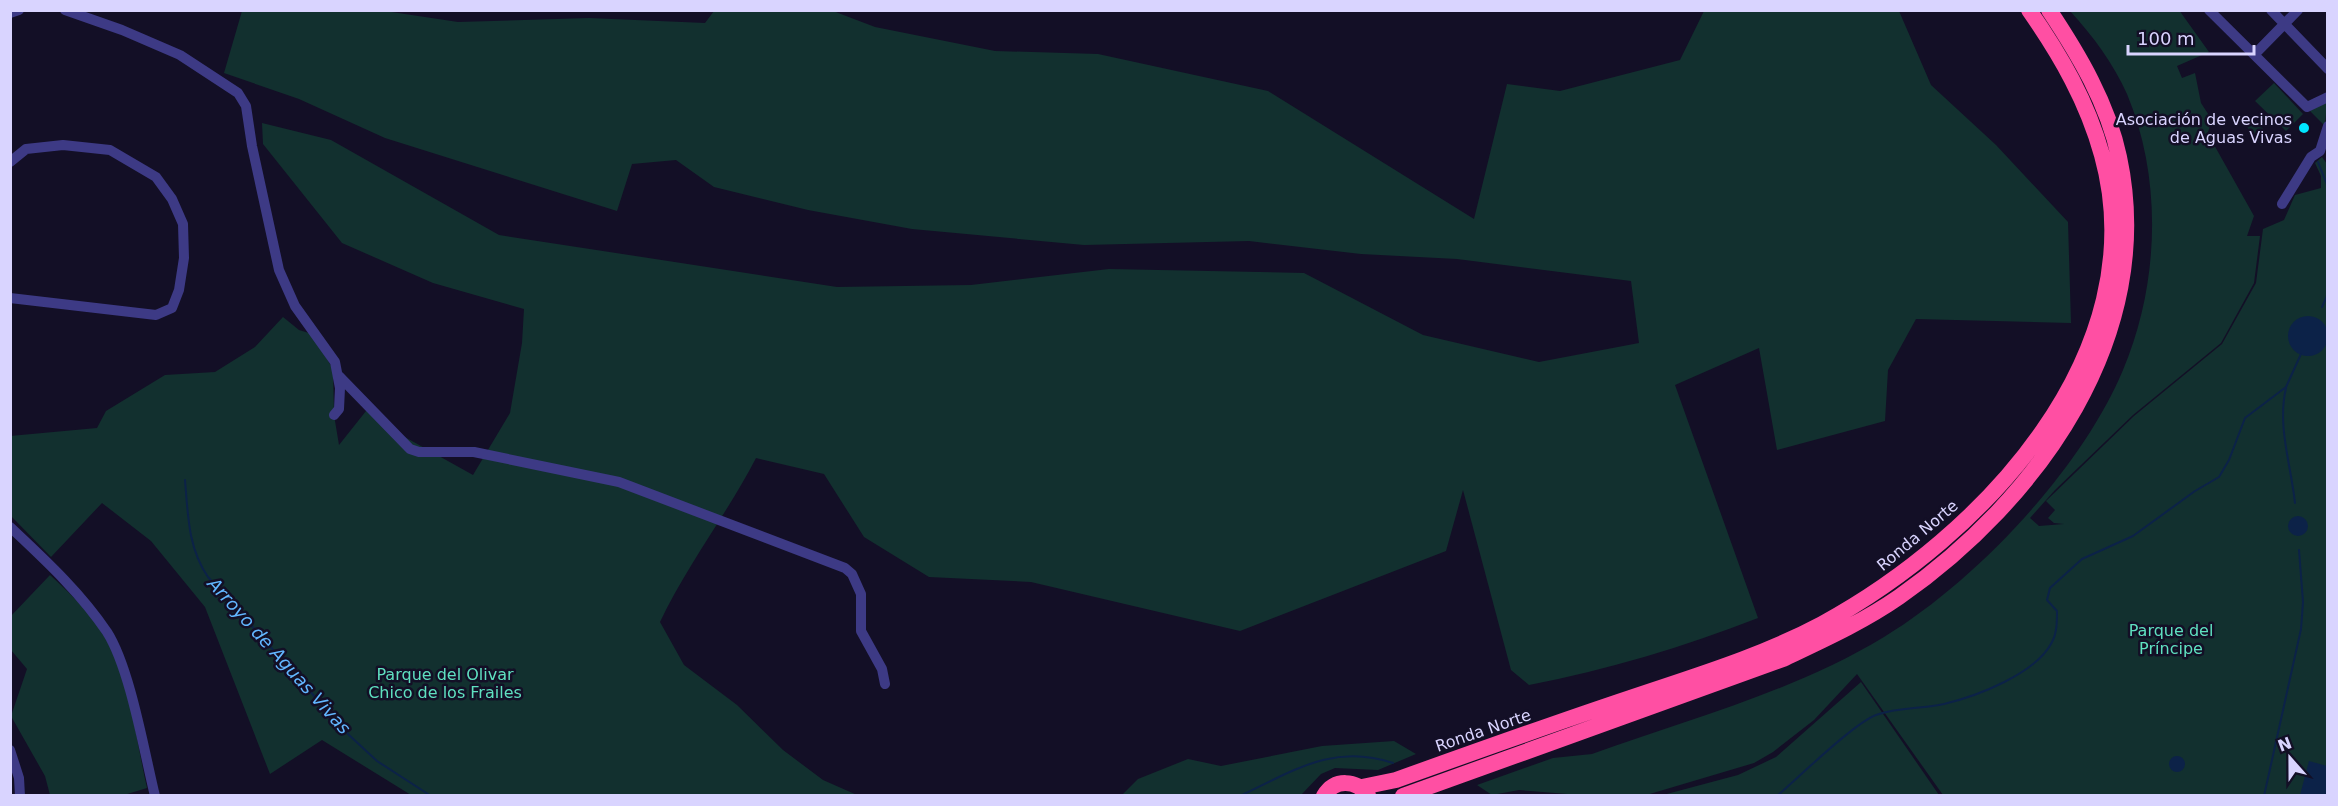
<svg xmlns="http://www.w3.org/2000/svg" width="2338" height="806" font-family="'DejaVu Sans',sans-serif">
  <rect width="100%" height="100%" fill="#130f26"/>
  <path fill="#12302f" d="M2179,10L2209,52L2177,66L2182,78L2195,73L2201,103L2212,120L2208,132L2213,143L2254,216L2247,236H2260L2254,283L2221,343L2133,415L2055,490L2030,518L2039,526L2064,524L2054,523L2048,518L2055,510L2046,501L2134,416L2222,344L2256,283L2263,229L2284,220L2295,195L2321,188V176L2315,163L2322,157L2327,164V795H1943L1857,674L1814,720L1773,752L1754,763L1643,796H1592L1519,790L1492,795L1477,785L1553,758L1592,754C1690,719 1795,691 1884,637C1976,581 2081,470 2123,370C2159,285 2163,180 2127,94C2113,63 2093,36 2070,11Z
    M242,11H385L458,22L589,18L705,23L714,11H833L875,27L995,51L1098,54L1268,91L1474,219L1507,84L1560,91L1680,60L1704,11H1899L1931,85L1996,145L2068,222L2071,323L1916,319L1888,370L1885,421L1777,450L1759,348L1675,385L1758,618C1684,647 1607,670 1529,685L1511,670L1463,490L1446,551L1240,631L1031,582L929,577L864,537L824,474L756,458C727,514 687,565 660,622L684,665L737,705L783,750L823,780L857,795H411L322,740L270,774L205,607L151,541L102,503L51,557L11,516L10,436L97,428L106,411L165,375L215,372L255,347L283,317L299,330L312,334L333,369L334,415L339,445L370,406L394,431L473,475L510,413L522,343L524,309L433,283L342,243L263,144L262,123L331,140L499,235L837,287L971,285L1109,269L1304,273L1423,335L1539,362L1639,343L1631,281L1457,259L1361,254L1249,241L1084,245L912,229L808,210L714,187L676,160L632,164L617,211L385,138L299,99L224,73Z
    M2274,83L2303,114L2286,131L2255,101Z
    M2327,101L2325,126L2310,111Z
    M2253,118L2270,136L2261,146L2245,124Z
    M50,575C71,594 93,615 107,641C131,684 136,740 147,788L124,795H50L45,776L11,716L27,669L11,650L10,617Z
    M1861,682L1939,795H1663L1738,775L1776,757Z
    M1394,741L1416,754L1378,770L1335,768L1321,774L1301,795H1122L1138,779L1188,759L1221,766L1322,746Z"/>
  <path fill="#0c2248" d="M2288 336a20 20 0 1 1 40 0a20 20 0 1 1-40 0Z
    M2288 526a10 10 0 1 1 20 0a10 10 0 1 1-20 0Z
    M2169 764a8 8 0 1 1 16 0a8 8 0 1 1-16 0Z
    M2309,761L2327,766L2326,795H2300Z"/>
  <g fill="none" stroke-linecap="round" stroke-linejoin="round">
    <path stroke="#0c2248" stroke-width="2" d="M2318,162L2328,187
      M2322,307L2328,294
      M2286,388C2277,426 2291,465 2295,503
      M185,480C188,515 188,548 208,577L349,735L377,761L431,796
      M1240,796C1293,771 1333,743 1393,763
      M1777,796C1799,777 1853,724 1876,715C1898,707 1922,709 1944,704C1977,696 2036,674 2052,642C2057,633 2057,621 2057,611L2047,600L2050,588L2082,559L2133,536L2195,491L2219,477L2229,460L2245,418L2286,387L2301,354
      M2264,796L2301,629L2303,602L2299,550"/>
    <path stroke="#3d3a85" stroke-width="10" d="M65,10L122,30L180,55L238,93L246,106L252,146L279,270L295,306L335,362L340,388L339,409L334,415
      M2209,10L2307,107L2328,97
      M2271,10L2328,69
      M10,13L19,10
      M2255,54L2298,10
      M10,162L26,149L63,145L110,150L156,177L172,199L183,224L184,258L179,290L172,308L156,315L10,298
      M2282,204L2311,157L2320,151L2328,126
      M339,376L410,449L419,452H474L619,482L845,568L852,574L861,594V631L882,669L885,684
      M10,527C45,560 80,592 107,632C130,668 144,751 155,796
      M10,750L19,778L20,796"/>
    <path stroke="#ff4fa3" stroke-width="16" d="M1362,787L1396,780C1474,752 1552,724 1630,698C1695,676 1762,656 1822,624C1982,537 2157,353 2102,155C2087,101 2061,56 2029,10
      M1324,796C1335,778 1356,780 1368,795
      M1403,796L1783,659C1823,640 1863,622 1899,597C2039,499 2157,335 2119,157C2108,104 2079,55 2049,10"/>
  </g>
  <circle fill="#00e5ff" stroke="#130f26" stroke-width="2" cx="2304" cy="128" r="6"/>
  <g text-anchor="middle" stroke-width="5" stroke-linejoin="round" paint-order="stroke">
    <g font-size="16" fill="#d9d4ff" stroke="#130f26" text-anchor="end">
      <text x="2292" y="125">Asociación de vecinos<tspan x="2292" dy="18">de Aguas Vivas</tspan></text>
    </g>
    <g font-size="16" fill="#d9d4ff" stroke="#130f26">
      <text transform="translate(1917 535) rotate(-40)" y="6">Ronda Norte</text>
      <text transform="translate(1483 730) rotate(-19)" y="6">Ronda Norte</text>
    </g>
    <g font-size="16" fill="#5fe0c0" stroke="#130f26">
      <text x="2171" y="636">Parque del<tspan x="2171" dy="18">Príncipe</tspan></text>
      <text x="445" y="680">Parque del Olivar<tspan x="445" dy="18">Chico de los Frailes</tspan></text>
    </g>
    <g font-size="18" font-style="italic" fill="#62b6ff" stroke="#130f26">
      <text transform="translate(279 656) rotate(48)" y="6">Arroyo de Aguas Vivas</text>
    </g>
  </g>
  <rect width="2338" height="806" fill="none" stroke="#d9d4ff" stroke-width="24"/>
  <g transform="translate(2290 758) rotate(339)" stroke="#130f26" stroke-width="4.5" paint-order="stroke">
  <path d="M0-4.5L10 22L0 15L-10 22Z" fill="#d9d4ff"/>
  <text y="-9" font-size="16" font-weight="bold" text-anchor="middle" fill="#d9d4ff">N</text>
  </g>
  <path d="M2128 45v9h126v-9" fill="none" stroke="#d9d4ff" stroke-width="3"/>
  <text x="2137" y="45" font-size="18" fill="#d9d4ff" stroke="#130f26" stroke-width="4.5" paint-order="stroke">100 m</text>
</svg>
